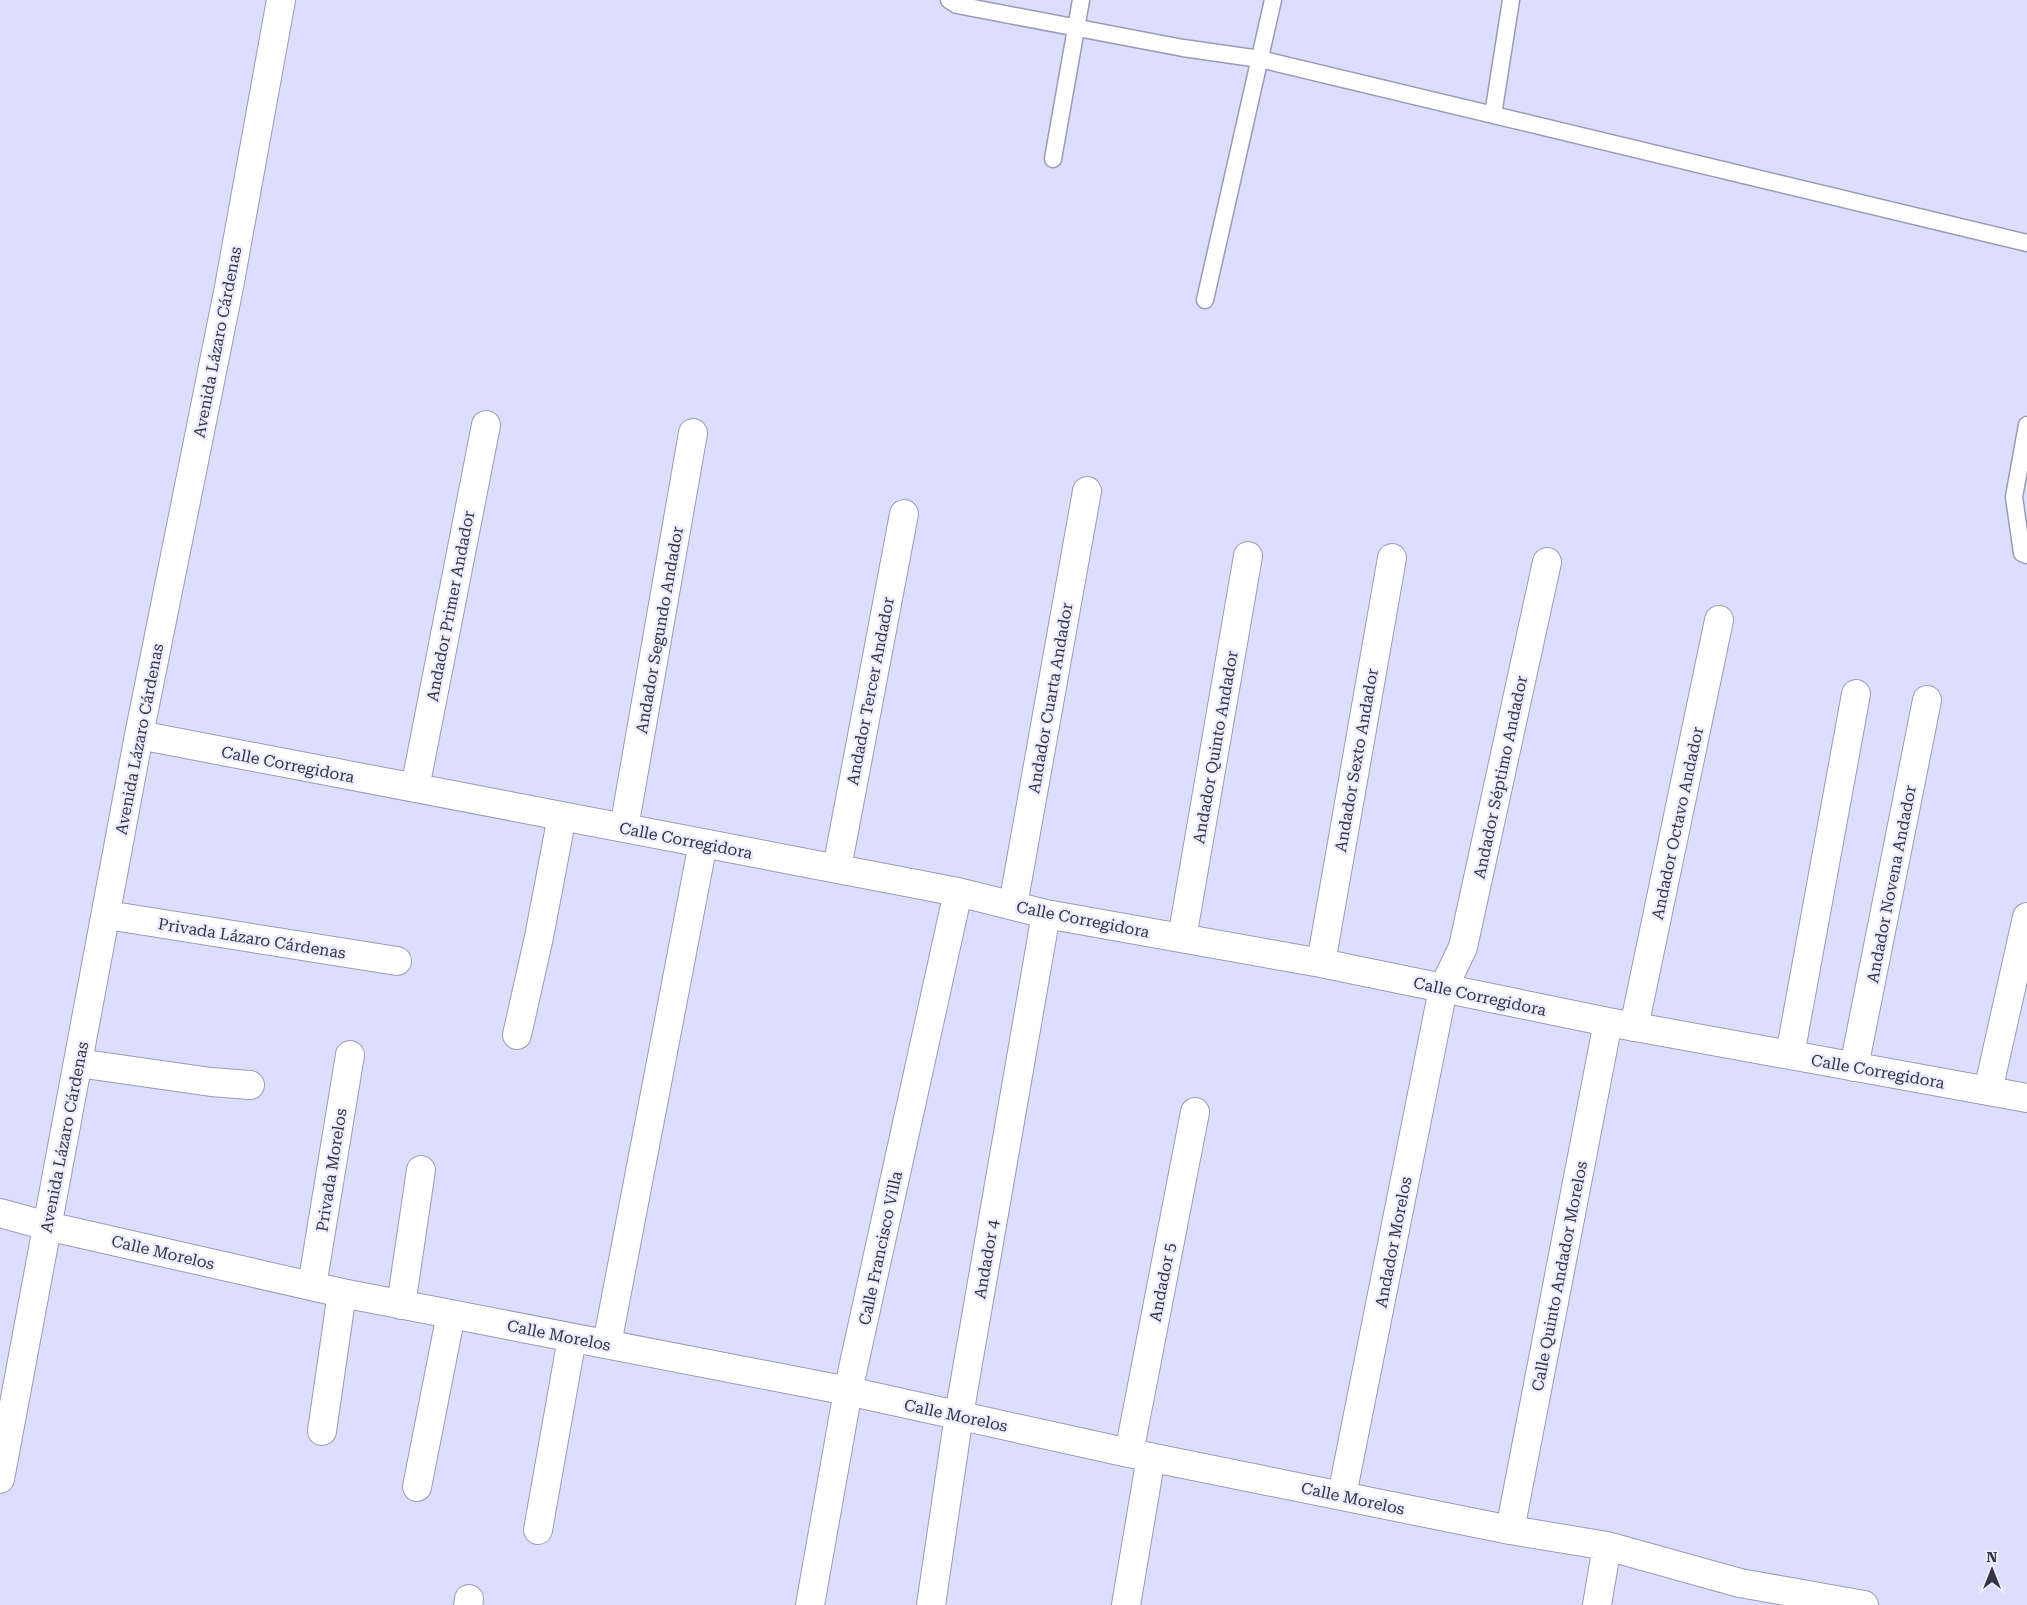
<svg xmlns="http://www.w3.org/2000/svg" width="2027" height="1605" font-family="'Roboto Serif',serif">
  <rect width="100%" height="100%" fill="#dcdefd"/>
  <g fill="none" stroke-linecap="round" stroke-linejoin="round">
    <g stroke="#999bb7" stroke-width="19">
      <path id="service" d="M949,0L957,5L1183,48L1260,59L2027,243
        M1493,115L1511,0
        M1053,159L1081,0
        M1205,300L1273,0
        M2027,425L2014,497L2022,553L2027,555"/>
    </g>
    <g stroke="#999bb7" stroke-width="30">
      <path id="minor" d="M139,735L958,892L1046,914L1321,963L1608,1022L2027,1098
        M415,788L486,425
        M624,828L693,433
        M837,868L904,514
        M1013,905L1087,491
        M107,915L397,961
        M1182,938L1248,556
        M1321,963L1392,558
        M1634,1027L1719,620
        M517,1035L539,937L562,816
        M1790,1055L1856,694
        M78,1063L211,1082L250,1085
        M1854,1067L1927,700
        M1988,1091L2027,917
        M0,1213L47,1226L342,1293L848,1391L1129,1453L1510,1530L1607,1546L1740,1583L1864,1605
        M312,1286L350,1055
        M401,1305L421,1170
        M607,1344L703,843
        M322,1431L342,1293
        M1129,1453L1195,1112
        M0,1479L139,735L229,287L281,0
        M417,1487L451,1314
        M1342,1495L1443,989L1463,947L1547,562
        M538,1530L572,1338
        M1510,1530L1608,1022
        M468,1605L469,1599
        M810,1605L848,1391L958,892
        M931,1605L959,1415L1046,914
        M1126,1605L1151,1457
        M1597,1605L1607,1546"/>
    </g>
    <use href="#service" stroke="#fff" stroke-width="16"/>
    <use href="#minor" stroke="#fff" stroke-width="28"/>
  </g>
  <g text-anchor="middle" stroke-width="4.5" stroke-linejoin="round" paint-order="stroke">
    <g font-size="16" fill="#353642" stroke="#ebecff">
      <text transform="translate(217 342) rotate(-79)" y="6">Avenida Lázaro Cárdenas</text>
      <text transform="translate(450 606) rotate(-79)" y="6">Andador Primer Andador</text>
      <text transform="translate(659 630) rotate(-80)" y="6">Andador Segundo Andador</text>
      <text transform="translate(870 691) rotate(-79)" y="6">Andador Tercer Andador</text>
      <text transform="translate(1050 698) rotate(-80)" y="6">Andador Cuarta Andador</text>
      <text transform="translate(139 739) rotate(-79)" y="6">Avenida Lázaro Cárdenas</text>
      <text transform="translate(1215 747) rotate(-80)" y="6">Andador Quinto Andador</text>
      <text transform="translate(1356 760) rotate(-80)" y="6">Andador Sexto Andador</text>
      <text transform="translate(288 764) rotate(11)" y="6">Calle Corregidora</text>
      <text transform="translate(1500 777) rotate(-78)" y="6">Andador Séptimo Andador</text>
      <text transform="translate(1677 823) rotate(-78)" y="6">Andador Octavo Andador</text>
      <text transform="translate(686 840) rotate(11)" y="6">Calle Corregidora</text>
      <text transform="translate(1891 884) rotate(-79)" y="6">Andador Novena Andador</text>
      <text transform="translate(1083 919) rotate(11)" y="6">Calle Corregidora</text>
      <text transform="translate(252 938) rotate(9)" y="6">Privada Lázaro Cárdenas</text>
      <text transform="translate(1480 996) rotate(12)" y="6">Calle Corregidora</text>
      <text transform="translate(1878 1071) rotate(10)" y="6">Calle Corregidora</text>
      <text transform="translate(64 1137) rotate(-79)" y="6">Avenida Lázaro Cárdenas</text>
      <text transform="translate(331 1170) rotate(-81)" y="6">Privada Morelos</text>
      <text transform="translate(1393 1242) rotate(-79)" y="6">Andador Morelos</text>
      <text transform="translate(880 1248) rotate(-78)" y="6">Calle Francisco Villa</text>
      <text transform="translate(163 1252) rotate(13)" y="6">Calle Morelos</text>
      <text transform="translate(986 1259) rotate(-80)" y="6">Andador 4</text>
      <text transform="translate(1559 1276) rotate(-79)" y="6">Calle Quinto Andador Morelos</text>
      <text transform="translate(1162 1282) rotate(-79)" y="6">Andador 5</text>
      <text transform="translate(559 1335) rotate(11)" y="6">Calle Morelos</text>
      <text transform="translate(956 1415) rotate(12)" y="6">Calle Morelos</text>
      <text transform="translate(1353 1498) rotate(12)" y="6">Calle Morelos</text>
    </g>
  </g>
  <g transform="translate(1992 1570)" stroke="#ebecff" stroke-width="4" paint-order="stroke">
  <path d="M0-4L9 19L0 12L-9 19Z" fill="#353642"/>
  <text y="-8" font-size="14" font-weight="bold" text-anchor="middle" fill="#353642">N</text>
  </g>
</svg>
